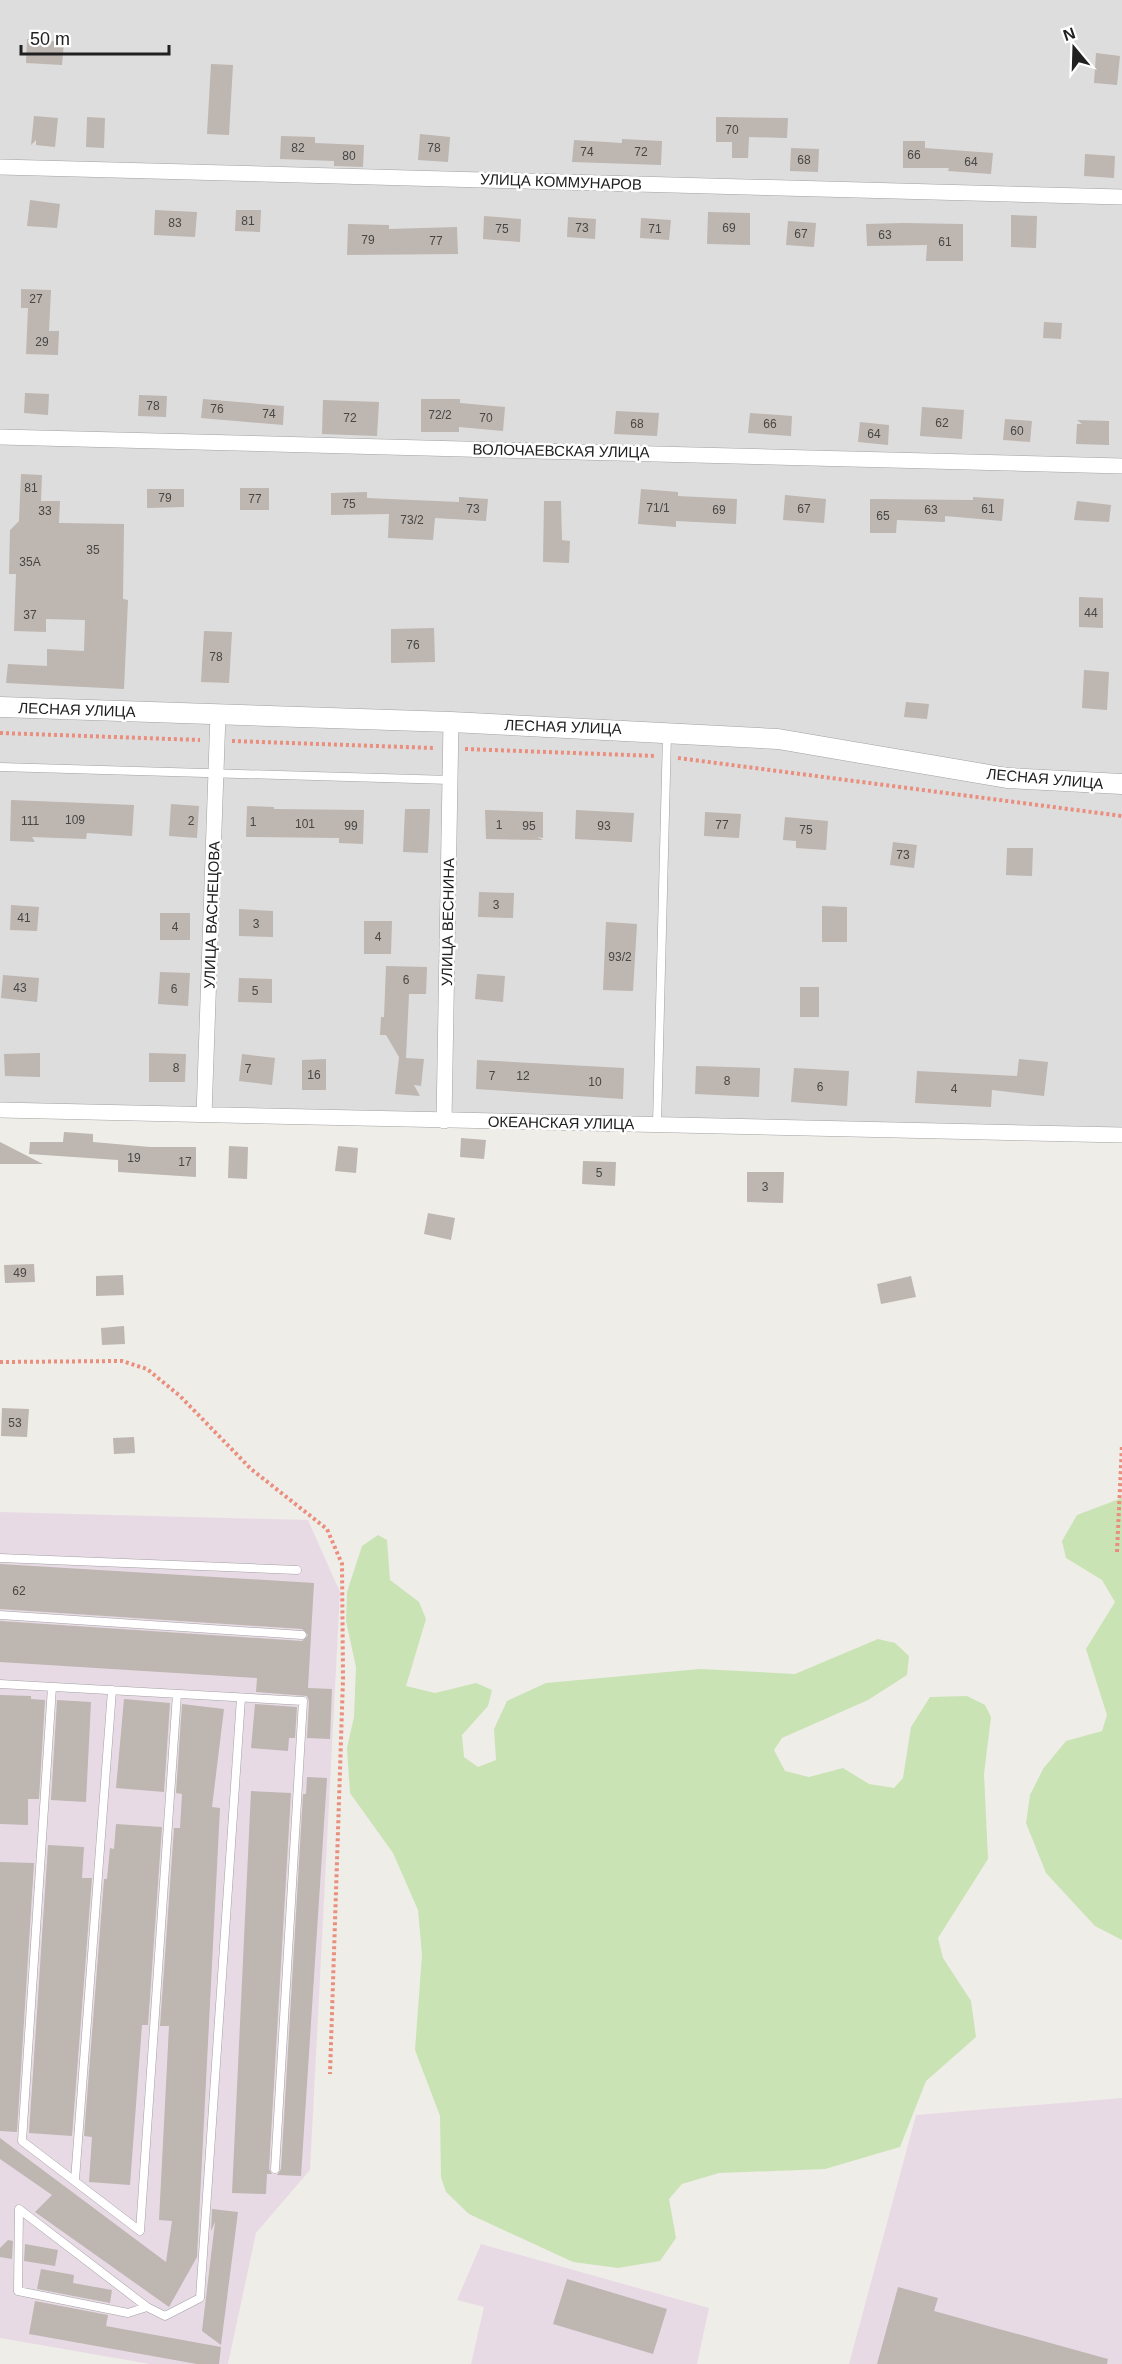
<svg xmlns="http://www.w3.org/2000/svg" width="1122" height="2364" font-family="Arial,sans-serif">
  <rect width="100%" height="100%" fill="#efede8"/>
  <path fill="#dedddd" d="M0,0H1122V1135L0,1110Z"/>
  <path fill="#e8dae5" d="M0,1512L308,1520L340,1592L310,2170L256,2233L228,2364H150L0,2338Z
    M1122,2098V2364H849L916,2115Z
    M481,2244L709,2308L697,2364H471L484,2307L457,2300Z"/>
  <path fill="#c9e3b4" d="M1122,1498V1940L1095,1926L1046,1873L1026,1823L1030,1795L1043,1769L1066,1741L1102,1731L1107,1715L1086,1649L1115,1602L1102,1580L1066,1558L1062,1541L1077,1515Z
    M378,1535L387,1540L390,1580L419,1602L426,1619L406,1686L435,1693L476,1683L492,1690L488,1706L462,1735L464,1757L478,1767L496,1760L494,1729L507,1701L546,1683L700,1669L795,1674L878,1639L895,1643L909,1656L907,1675L868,1700L782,1738L774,1750L785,1771L809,1777L843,1768L869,1784L894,1788L903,1778L911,1727L930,1697L967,1696L985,1705L991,1717L984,1774L988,1859L938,1938L943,1958L971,2001L976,2037L926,2081L900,2147L825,2169L719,2173L682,2184L669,2199L676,2238L660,2261L618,2268L573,2262L469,2214L446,2192L441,2177L440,2116L415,2050L422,1955L418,1910L393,1853L350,1793L347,1748L354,1717L356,1667L346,1621L347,1592L362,1546Z"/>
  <path fill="#bdb6b1" d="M27,39L64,42L62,65L26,63Z
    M1096,53L1120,56L1117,85L1094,83Z
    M211,64L233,65L229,135L207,134Z
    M34,116L58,118L55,147L36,145V140L31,145Z
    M87,117L105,118L104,148L86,147Z
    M716,117L788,118L787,138L749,137L748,158H732V142H716Z
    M420,134L450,137L448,162L418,160Z
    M281,136L315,137V143L364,145L363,167L334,166V161L280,159Z
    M622,139L662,141L661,165L572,162L574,140L622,143Z
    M903,141H925V148L993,153L991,174L948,171L949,168H903Z
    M791,148L819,149L818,172L790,171Z
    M1085,154L1115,156L1114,178L1084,176Z
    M30,200L60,204L57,228L27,226Z
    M155,210L197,212L195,237L154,235Z
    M236,210H261L260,232L235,231Z
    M708,212L750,213V245L707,244Z
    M1011,215L1037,216L1036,248L1011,247Z
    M484,216L521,219L520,242L483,239Z
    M568,217L596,219L595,239L567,237Z
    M641,218L671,220L669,240L640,238Z
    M788,221L816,223L814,247L786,245Z
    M903,223L963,224V261H926L927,245L867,246L866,224Z
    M348,224L389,225V229L457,227L458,254L347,255Z
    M21,289L51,290L49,331H59L58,355L26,354L28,308H21Z
    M1044,322L1062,323L1061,339L1043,338Z
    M25,393L49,394L48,415L24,413Z
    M139,395L167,396L166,417L138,416Z
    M203,399L284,406L283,425L201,418Z
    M421,399H460V403L505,407L503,431L459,427V432H421Z
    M323,400L379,402L377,436L322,434Z
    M922,407L964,410L962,439L920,436Z
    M616,411L659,413L657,436L614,434Z
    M750,413L792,416L791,436L748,433Z
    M1005,419L1032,421L1030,442L1003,440Z
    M1077,420L1109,421V445L1076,444L1077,424H1082Z
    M860,422L889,425L888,445L858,442Z
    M21,474L42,475L41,501H60L59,523L124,524L123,599L128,600L124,689L6,683L8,664L47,666V649L84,651L85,620L46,619V632L14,631L16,574H9L10,530L19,521Z
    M240,488H269V510H240Z
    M147,489H184V507L147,508Z
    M641,489L678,492V496L737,499L736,524L676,521V527L638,524Z
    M367,492V498L459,502V497L488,499L486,521L435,518L433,540L388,538L389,514L331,515V493Z
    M785,495L826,499L824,523L783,520Z
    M973,497L1004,499L1002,521L945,516V522L897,520L896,533H870V499L973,500Z
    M544,501H561L562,540L570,541L569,563L543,562Z
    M1077,501L1111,505L1109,522L1074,520Z
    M1079,597L1103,598V628L1079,627Z
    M434,628L435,662L391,663V629Z
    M204,631L232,632L229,683L201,682Z
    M1084,670L1109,672L1107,710L1082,708Z
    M906,702L929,704L927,719L904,717Z
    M11,800L134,805L132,836L87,833L86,839L32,837L35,842L10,841Z
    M171,804L199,806L197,838L169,836Z
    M247,806L274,807V809L364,810L363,844L339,843V838L246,837Z
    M405,809H430L428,853L403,852Z
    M485,810L543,812V838L537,837L543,840L486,839Z
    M576,810L634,813L632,842L575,839Z
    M705,812L741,814L739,838L704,836Z
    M785,817L828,821L826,850L796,848V841L783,840Z
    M893,842L917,845L914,868L890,865Z
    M1007,848H1033L1032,876L1006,875Z
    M479,892L514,893L513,918L478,917Z
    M11,905L39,907L37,931L10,930Z
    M822,906L847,907V942H822Z
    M239,909L273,911V937L239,936Z
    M160,913H190V940H160Z
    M364,921H392L391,954H364Z
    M606,922L637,924L633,991L603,990Z
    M386,966L427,967L426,994H409L406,1058L424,1059L421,1086L414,1085L420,1096L395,1094L399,1057L386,1035H380L381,1017H384Z
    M160,972L190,973L188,1006L158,1004Z
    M477,974L505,976L503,1002L475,999Z
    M3,975L39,978L37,1002L1,998Z
    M239,978L272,979V1003L238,1002Z
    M800,987H819V1017H800Z
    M40,1053V1077L5,1076L4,1054Z
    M149,1053L186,1054L185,1082H149Z
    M242,1054L275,1058L272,1085L239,1081Z
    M326,1059V1090H302V1060Z
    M1019,1059L1048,1062L1044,1096L992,1090L991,1107L915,1103L917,1071L1017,1076Z
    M477,1060L624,1068L623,1099L476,1089Z
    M696,1066L760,1068L759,1097L695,1094Z
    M794,1068L849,1071L847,1106L791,1102Z
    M64,1132L93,1134V1142L150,1147H196V1177L118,1172V1160L29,1154L30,1142H63Z
    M461,1138L486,1140L484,1159L460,1157Z
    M0,1142L43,1164H0Z
    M229,1146L248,1147L247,1179L228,1178Z
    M338,1146L358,1148L356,1173L335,1171Z
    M583,1161L616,1162L615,1186L582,1184Z
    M747,1172H784L783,1203L747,1202Z
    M428,1213L455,1218L451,1240L424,1234Z
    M34,1264L35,1282L5,1283L4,1265Z
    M123,1275L124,1295L96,1296V1276Z
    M911,1276L916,1297L881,1304L877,1284Z
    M124,1326L125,1344L102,1345L101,1328Z
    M2,1408L29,1409L27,1437L1,1436Z
    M134,1437L135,1453L114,1454L113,1438Z
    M0,1564L314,1583L308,1688L332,1689L330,1739L307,1738L309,1701L307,1696L256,1692L257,1678L0,1662V1621L302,1641L308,1635L302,1629L0,1609Z
    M0,1695L31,1696V1699L45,1700L39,1799H28V1825L0,1824Z
    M124,1699L170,1703L164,1792L116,1788Z
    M57,1700L91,1702L86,1802L51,1800Z
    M182,1704L224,1709L212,1807L220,1808L197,2257L169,2307L35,2212L52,2195L0,2159V2138L166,2262L172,2221L159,2220L169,2026H160L174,1828H180L182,1794L176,1793Z
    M255,1704L297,1707L295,1738H289L288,1751L251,1748Z
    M307,1777L327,1778L301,2176L277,2175L281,2169L303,1794H306Z
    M251,1791L291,1793L269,2169L272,2174H267L266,2194L232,2193Z
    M116,1824L162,1827L148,2025H142L130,2185L89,2182L92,2137L84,2136L104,1879H107L110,1848L114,1849Z
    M48,1845L84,1847L82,1878H92L72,2136L29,2133Z
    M0,1862L34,1863L17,2132L0,2131Z
    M212,2209L238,2212L221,2345L202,2331L215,2222L211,2231Z
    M8,2240L13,2241L12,2259L0,2257V2248Z
    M25,2244L58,2250L55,2266L24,2261Z
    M41,2269L74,2275L73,2283L112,2290L110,2303L37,2289Z
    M567,2279L667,2309L653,2354L553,2324Z
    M898,2287L938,2298L934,2311L1108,2359L1107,2364H877Z
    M35,2301L108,2315L106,2326L221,2347L219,2364H197L29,2334Z"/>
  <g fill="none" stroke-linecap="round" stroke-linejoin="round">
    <g stroke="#a1a1a1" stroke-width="9">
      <path id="service" d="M0,767L450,780
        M657,1124L667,735
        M0,1558L297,1570
        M0,1615L302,1635
        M0,1684L303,1701L275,2169
        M52,1687L22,2141L140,2231L177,1694
        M75,2180L112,1690
        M147,2307L19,2209L18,2291L128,2313L147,2307L165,2316L200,2298L241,1698"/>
    </g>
    <g stroke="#a1a1a1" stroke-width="16">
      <path id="minor" d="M0,167L1122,197
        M0,437L1122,466
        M0,1110L1122,1135
        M204,1115L218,714
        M444,1121L451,722"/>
    </g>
    <g stroke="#a1a1a1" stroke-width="21">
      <path id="tertiary" d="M0,707L451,722L778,739L1007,778L1122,784"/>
    </g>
    <path stroke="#ea8e7e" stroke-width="4" stroke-dasharray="3 3" stroke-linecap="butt" d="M0,733L200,740
      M232,741L434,748
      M465,749L656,756
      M678,758L1122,816
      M0,1362L122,1361L147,1369L180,1396L251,1469L327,1529L342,1564L343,1679L330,2074
      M1117,1552L1122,1444"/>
    <use href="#service" stroke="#fff" stroke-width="8"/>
    <use href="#minor" stroke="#fff" stroke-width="15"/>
    <use href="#tertiary" stroke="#fff" stroke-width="20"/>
  </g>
  <g text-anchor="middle" stroke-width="5" stroke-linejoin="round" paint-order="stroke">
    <g font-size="12" fill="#474644">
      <text x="732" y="134">70</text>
      <text x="298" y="152">82</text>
      <text x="434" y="152">78</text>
      <text x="587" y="156">74</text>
      <text x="641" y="156">72</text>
      <text x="914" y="159">66</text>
      <text x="349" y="160">80</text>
      <text x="804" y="164">68</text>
      <text x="971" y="166">64</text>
      <text x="248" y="225">81</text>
      <text x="175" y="227">83</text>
      <text x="582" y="232">73</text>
      <text x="729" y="232">69</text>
      <text x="502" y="233">75</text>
      <text x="655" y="233">71</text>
      <text x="801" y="238">67</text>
      <text x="885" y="239">63</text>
      <text x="368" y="244">79</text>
      <text x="436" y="245">77</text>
      <text x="945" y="246">61</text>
      <text x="36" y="303">27</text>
      <text x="42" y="346">29</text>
      <text x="153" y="410">78</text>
      <text x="217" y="413">76</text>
      <text x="269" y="418">74</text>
      <text x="440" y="419">72/2</text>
      <text x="350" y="422">72</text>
      <text x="486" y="422">70</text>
      <text x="942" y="427">62</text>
      <text x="637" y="428">68</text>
      <text x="770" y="428">66</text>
      <text x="1017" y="435">60</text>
      <text x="874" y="438">64</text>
      <text x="31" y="492">81</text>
      <text x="165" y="502">79</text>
      <text x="255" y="503">77</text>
      <text x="349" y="508">75</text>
      <text x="658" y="512">71/1</text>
      <text x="473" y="513">73</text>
      <text x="804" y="513">67</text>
      <text x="988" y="513">61</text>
      <text x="719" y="514">69</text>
      <text x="931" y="514">63</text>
      <text x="45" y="515">33</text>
      <text x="883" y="520">65</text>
      <text x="412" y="524">73/2</text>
      <text x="93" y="554">35</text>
      <text x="30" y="566">35А</text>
      <text x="1091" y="617">44</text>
      <text x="30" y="619">37</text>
      <text x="413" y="649">76</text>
      <text x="216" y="661">78</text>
      <text x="75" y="824">109</text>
      <text x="30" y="825">111</text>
      <text x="191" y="825">2</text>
      <text x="253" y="826">1</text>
      <text x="305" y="828">101</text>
      <text x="499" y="829">1</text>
      <text x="722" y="829">77</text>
      <text x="351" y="830">99</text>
      <text x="529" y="830">95</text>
      <text x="604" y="830">93</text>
      <text x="806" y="834">75</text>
      <text x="903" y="859">73</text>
      <text x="496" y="909">3</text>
      <text x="24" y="922">41</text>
      <text x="256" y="928">3</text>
      <text x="175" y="931">4</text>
      <text x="378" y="941">4</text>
      <text x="620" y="961">93/2</text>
      <text x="406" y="984">6</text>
      <text x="20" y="992">43</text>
      <text x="174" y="993">6</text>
      <text x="255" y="995">5</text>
      <text x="176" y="1072">8</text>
      <text x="248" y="1073">7</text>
      <text x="314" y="1079">16</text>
      <text x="492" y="1080">7</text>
      <text x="523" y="1080">12</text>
      <text x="727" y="1085">8</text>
      <text x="595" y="1086">10</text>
      <text x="820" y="1091">6</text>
      <text x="954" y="1093">4</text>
      <text x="134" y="1162">19</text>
      <text x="185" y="1166">17</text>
      <text x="599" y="1177">5</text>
      <text x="765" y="1191">3</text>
      <text x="20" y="1277">49</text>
      <text x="15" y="1427">53</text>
      <text x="19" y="1595">62</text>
    </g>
    <g font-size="15" fill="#202020" stroke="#fff">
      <text transform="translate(561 182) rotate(2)" y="5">УЛИЦА КОММУНАРОВ</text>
      <text transform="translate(561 451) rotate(1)" y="5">ВОЛОЧАЕВСКАЯ УЛИЦА</text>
      <text transform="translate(77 710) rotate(2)" y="5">ЛЕСНАЯ УЛИЦА</text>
      <text transform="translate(563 727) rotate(2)" y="5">ЛЕСНАЯ УЛИЦА</text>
      <text transform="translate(1045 779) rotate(5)" y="5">ЛЕСНАЯ УЛИЦА</text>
      <text transform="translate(212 915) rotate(-88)" y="5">УЛИЦА ВАСНЕЦОВА</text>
      <text transform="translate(448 922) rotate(-89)" y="5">УЛИЦА ВЕСНИНА</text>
      <text transform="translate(561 1123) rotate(1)" y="5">ОКЕАНСКАЯ УЛИЦА</text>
    </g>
  </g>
  <g transform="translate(1074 48) rotate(341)" stroke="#ffffff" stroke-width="4.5" paint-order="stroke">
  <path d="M0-4.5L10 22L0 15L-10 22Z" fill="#202020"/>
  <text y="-9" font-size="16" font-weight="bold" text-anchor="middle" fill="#202020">N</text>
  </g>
  <path d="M21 45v9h148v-9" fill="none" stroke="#202020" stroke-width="3"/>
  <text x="30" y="45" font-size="18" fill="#202020" stroke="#ffffff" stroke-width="4.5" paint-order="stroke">50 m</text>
</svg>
